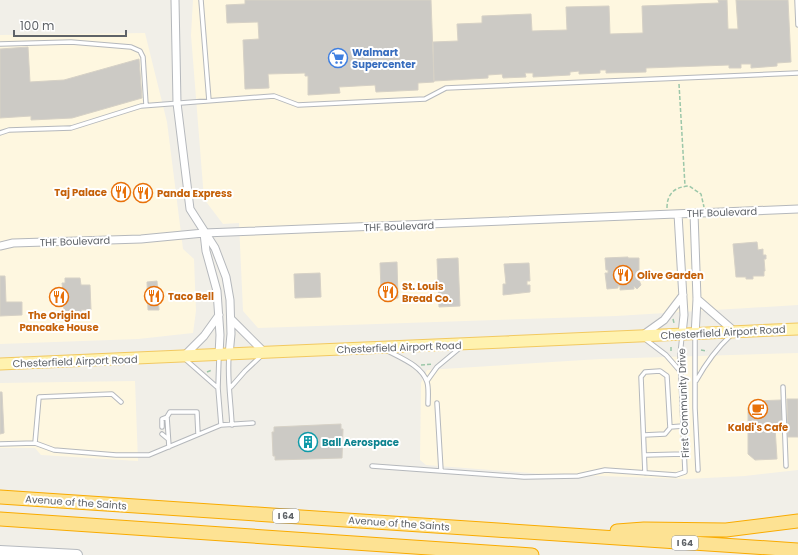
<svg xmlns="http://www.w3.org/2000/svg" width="798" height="555" font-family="Poppins,sans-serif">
  <rect width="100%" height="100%" fill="#f1efe8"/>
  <path fill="#fef7e0" d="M193,0H798V305L616,316L258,328L243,311L239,223L223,224L204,199L191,35Z
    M145,33L167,122L183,249L194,259L196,311L193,333L138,339L0,344V35Z
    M798,353V470L745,476L687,479L543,474L426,465L420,460L421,383L427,370L600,359Z
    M135,381L138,461L41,455L35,448H0V383Z"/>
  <path fill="#cccac5" stroke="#d6d1c6" d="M245,0H431L434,82L418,83V90L376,92L375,85L339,87L340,93L308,95V76H305V73L268,74L269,88L245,89L243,40L259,39L258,22L227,23L226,5L245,4Z
    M718,0H727L728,29H738L736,0H788L791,62L777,63V66L751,68V64H741V68H729V65L646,68V72L606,73V70H600V73L579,74V71L570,72V75L533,77V73H525L526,77L503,78L502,74L488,75V78L434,81L433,42L458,41L457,24L482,23V16L531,14L532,31L567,30L566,7L609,6L610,34L643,33L642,6L719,3Z
    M28,47L30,82L64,80L139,59L142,98L72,118L31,120V116L0,118V49Z
    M757,242L758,250L763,249V255H766V259H764L765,271H764V276H753V279H746V277H736L733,244Z
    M628,257V258H639V272L643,271L644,280H639L641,285L637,289L634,286V289L620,290V286H618V288L607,289L605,273H608V270H606L605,258Z
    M458,258L460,306L439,307L437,259Z
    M397,262L398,298L385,299V289H381L380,263Z
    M529,263L530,281H527V285H530V292L503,295V284H506L504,264Z
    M320,273L321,297L295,298L294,274Z
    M0,276H5L6,302H22V315L0,316Z
    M65,278H80L81,285H90L91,310H81L82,312L64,311L63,301H56V291H63L62,283H65Z
    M157,281L159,310H148L147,282Z
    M0,392H2L4,433L0,434Z
    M787,399H798V437H788Z
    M781,400L782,427H775L777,459L755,460L748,454V407L754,401Z
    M341,424V429H343L342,458L275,460V456H273L272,432H274V427Z"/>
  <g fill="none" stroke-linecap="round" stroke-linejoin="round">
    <g stroke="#b5b8bc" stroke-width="5.5">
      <path id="lane" d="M201,0L209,101
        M797,0L798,25
        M0,44L71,42L131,47L140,51L143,57L146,105
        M0,133L9,130L71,128L141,106L274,96L298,105L425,99L446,88L798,73
        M695,336V408L698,470
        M645,339L666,355L680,371
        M388,351C401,358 422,366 427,382C429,388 428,397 428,404
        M219,356L218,388L221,425
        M229,356C227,379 231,402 232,425
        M185,359L218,388
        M427,381L437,367L461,347
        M696,381C706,363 716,349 731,335
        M231,387L245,371L262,355
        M783,387L786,466
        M437,403L441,471
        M162,427V419L167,417
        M670,427L683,426
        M162,434L168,439
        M644,435L665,434L670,428L667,376L660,371L645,372L641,377L645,473
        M35,443L39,397L112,394L121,402
        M0,444L35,443L54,450L116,455H149L221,425L253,423
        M169,447L167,417L170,412H197L198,434
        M645,455L684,454
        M372,466L524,477L578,476L605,470L676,475L685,472L680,355L682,336"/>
    </g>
    <g stroke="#b5b8bc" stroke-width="9">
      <path id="street" d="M175,0L177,103L190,209L215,248L226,277L230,300L231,334L229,355
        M694,213L697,299L695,336
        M678,214L684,315L682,334
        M204,233L206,251L217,291L220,335L219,355
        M0,246L13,243L141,239L204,233L798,209
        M697,299L735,332
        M231,319L265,353
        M643,335L664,320L683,295
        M183,357L204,336L219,315"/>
    </g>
    <g stroke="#b6babf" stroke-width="12">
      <path id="secondary" d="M0,551L77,555"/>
    </g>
    <g stroke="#f2c960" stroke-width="13">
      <path id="primary" d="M0,364L798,329"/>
    </g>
    <g stroke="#f9ab00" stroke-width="15">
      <path id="highway" d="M0,497L798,550
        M0,519L532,555
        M617,531L644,529L726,530L798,521"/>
    </g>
    <path stroke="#9cc7a9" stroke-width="1.5" stroke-dasharray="4 2" stroke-linecap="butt" d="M679,84L685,186
      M667,208C667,193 675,187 689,186L701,194L704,207
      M673,319L674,323
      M701,350L707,351
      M671,351V346
      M421,365L433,364
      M207,372L212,370"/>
    <use href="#lane" stroke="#fff" stroke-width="3.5"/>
    <use href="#street" stroke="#fff" stroke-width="7"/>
    <use href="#secondary" stroke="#fff" stroke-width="10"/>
    <use href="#primary" stroke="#fff2af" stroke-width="11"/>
    <use href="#highway" stroke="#fde293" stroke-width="13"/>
  </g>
  <defs>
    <g id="supermarket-ring" transform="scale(1)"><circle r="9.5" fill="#fff" stroke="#3f7fe0" stroke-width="1.5"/><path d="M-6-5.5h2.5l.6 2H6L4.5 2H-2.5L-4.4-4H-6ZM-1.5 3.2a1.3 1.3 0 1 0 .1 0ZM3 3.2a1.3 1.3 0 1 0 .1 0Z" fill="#3f7fe0"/></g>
    <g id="restaurant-ring" transform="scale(1)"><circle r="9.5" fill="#fff" stroke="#e8710a" stroke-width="1.5"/><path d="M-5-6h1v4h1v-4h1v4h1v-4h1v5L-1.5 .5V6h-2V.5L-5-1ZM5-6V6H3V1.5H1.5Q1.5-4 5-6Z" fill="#e8710a"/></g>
    <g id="cafe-ring" transform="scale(1)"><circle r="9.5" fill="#fff" stroke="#e8710a" stroke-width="1.5"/><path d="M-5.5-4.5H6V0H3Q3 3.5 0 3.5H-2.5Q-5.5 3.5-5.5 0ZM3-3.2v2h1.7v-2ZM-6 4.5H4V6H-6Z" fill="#e8710a"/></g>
    <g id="building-ring" transform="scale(1)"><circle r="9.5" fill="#fff" stroke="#0f9aa8" stroke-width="1.5"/><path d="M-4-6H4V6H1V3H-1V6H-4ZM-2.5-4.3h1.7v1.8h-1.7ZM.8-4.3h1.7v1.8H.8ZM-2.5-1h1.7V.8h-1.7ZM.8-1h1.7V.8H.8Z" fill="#0f9aa8"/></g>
  </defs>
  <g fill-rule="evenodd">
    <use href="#supermarket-ring" x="338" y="58"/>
    <use href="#restaurant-ring" x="121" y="192"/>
    <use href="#restaurant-ring" x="143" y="193"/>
    <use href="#restaurant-ring" x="623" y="275"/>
    <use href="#restaurant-ring" x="388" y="292"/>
    <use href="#restaurant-ring" x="154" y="296"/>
    <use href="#restaurant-ring" x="59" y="297"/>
    <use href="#cafe-ring" x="758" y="409"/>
    <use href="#building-ring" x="308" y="442"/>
  </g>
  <g text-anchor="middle" stroke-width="4" stroke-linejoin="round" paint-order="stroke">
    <g fill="#fff" stroke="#8f9295" stroke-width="1">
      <rect x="273" y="509" width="26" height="14" rx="3"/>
      <rect x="672" y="536" width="26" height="14" rx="3"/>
    </g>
    <g font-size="9" font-weight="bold" fill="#5f6368">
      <text x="286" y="519">I 64</text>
      <text x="685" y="546">I 64</text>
    </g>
    <g font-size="10" font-weight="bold" fill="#366cbe" stroke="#fff" text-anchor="start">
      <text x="352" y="56">Walmart<tspan x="352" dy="12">Supercenter</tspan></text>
    </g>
    <g font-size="10" font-weight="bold" fill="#c56008" stroke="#fff" text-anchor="start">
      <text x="107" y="196" text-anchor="end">Taj Palace</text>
      <text x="157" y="197">Panda Express</text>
      <text x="637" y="279">Olive Garden</text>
      <text x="402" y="290">St. Louis<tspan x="402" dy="12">Bread Co.</tspan></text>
      <text x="168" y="300">Taco Bell</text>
      <text x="59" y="319" text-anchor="middle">The Original<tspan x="59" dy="12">Pancake House</tspan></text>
      <text x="758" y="431" text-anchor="middle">Kaldi's Cafe</text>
    </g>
    <g font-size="10" fill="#5f6368" stroke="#fff">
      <text transform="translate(722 212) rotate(-2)" y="4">THF Boulevard</text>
      <text transform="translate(399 226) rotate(-2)" y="4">THF Boulevard</text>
      <text transform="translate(75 241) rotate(-2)" y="4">THF Boulevard</text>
      <text transform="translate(723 332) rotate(-3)" y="4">Chesterfield Airport Road</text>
      <text transform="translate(399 347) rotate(-2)" y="4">Chesterfield Airport Road</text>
      <text transform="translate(75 361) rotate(-2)" y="4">Chesterfield Airport Road</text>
      <text transform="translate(683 403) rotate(-92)" y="4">First Community Drive</text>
      <text transform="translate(76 502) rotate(4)" y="4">Avenue of the Saints</text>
      <text transform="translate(399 523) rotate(4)" y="4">Avenue of the Saints</text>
    </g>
    <g font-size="10" font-weight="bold" fill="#0d838f" stroke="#fff" text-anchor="start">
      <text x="322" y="446">Ball Aerospace</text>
    </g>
  </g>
  <path d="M14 30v6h112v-6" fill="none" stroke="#5f6368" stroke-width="2"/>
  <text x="20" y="30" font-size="12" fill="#5f6368" stroke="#ffffff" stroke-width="3" paint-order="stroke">100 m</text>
</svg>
